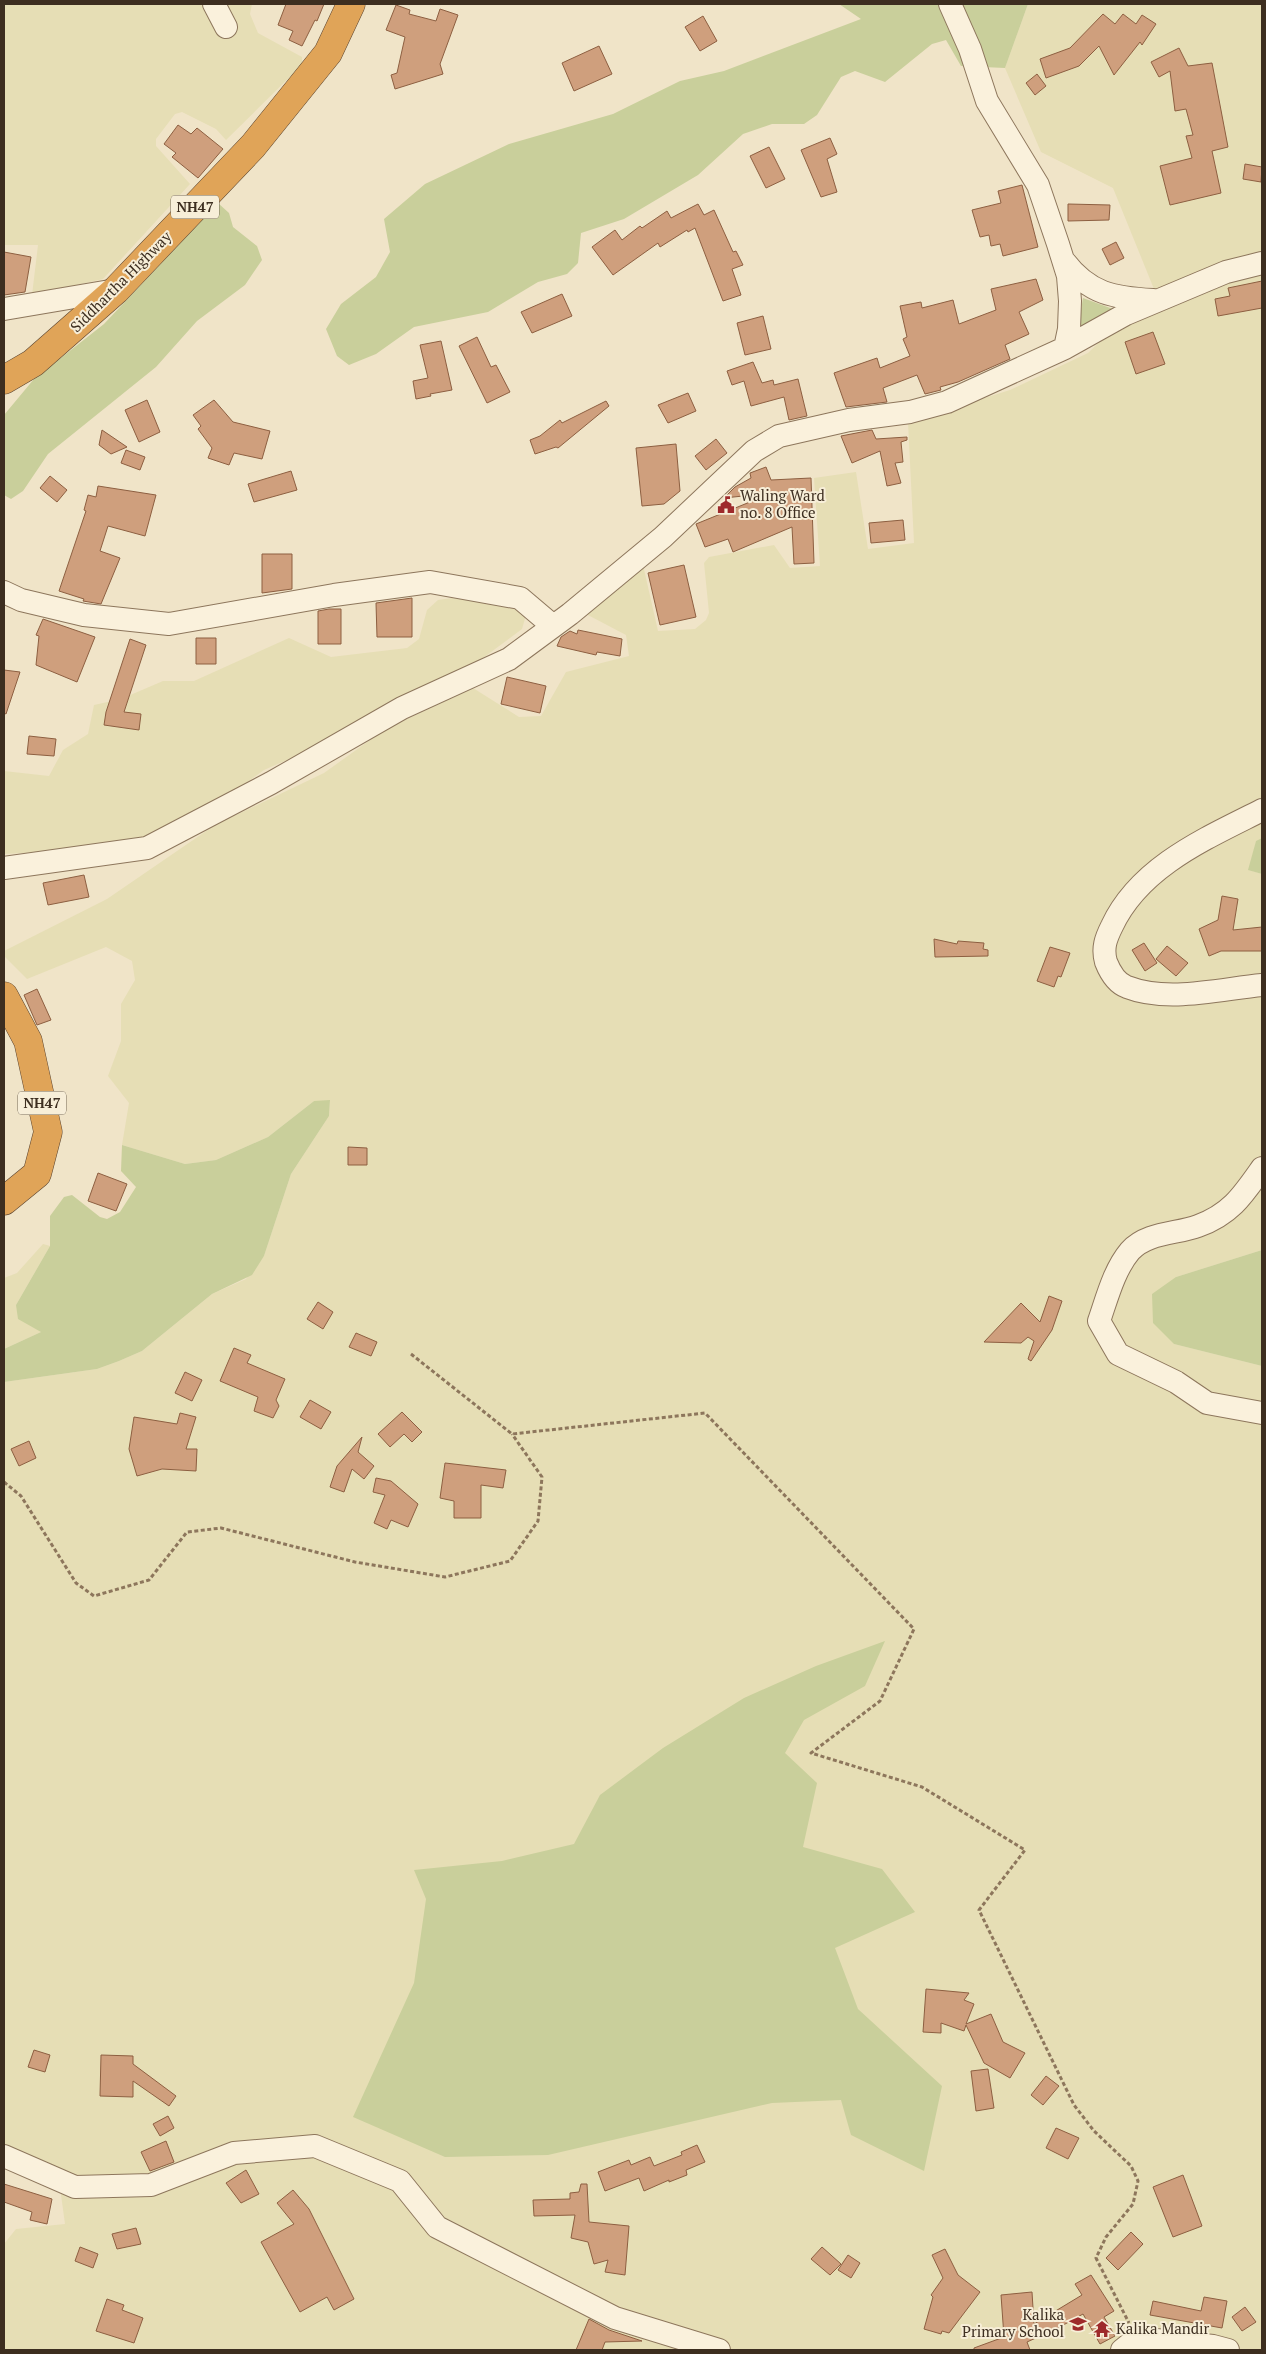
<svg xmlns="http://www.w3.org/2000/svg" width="1266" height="2354" font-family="'PT Serif',serif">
  <rect width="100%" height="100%" fill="#f0e4c8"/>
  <path fill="#e6deb5" d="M4,4H252L250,14L258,33L302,57V65L226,140L216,129L182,112L175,114L156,139V146L190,184L103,279L32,295L38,245H4Z
    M1028,4H1262V838L1256,842L1249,870L1262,874V1250L1176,1277L1174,1344L1262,1366V2350H4V2244L16,2229L65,2224L58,2173L12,2160L4,2142V1382L97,1369L119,1361L142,1351L212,1294L246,1279L264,1256L291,1174L329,1116L330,1101H314L268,1137L216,1160L185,1164L122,1145L129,1103L108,1076L121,1041V1004L135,980L132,961L106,947L27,979L4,956V951L107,899L215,825L324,773L384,730L473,688L519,717L541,716L566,672L629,656L626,635L586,614L643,565L658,631L695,629L706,620L709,613L704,563L709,557L774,545L790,568L820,566L814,478L856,472L868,549L914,543L908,422L1010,390L1088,353L1154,289L1113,188L1041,152L1005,68Z
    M452,598L515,605L526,615L522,629L464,672L360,728L264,770L205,813L143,839L85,850L4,854V771L49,776L63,750L88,734L94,705L121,699L163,681H194L289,638L331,657L407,648L419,639L427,610L438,600Z
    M43,1244L50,1246L16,1305L41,1332L4,1349V1278L17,1273Z"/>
  <path fill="#c9cf9b" d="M839,4H1028L1005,68L961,66L946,40L932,44L885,82L855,71L841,77L817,115L804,124H772L743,134L698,175L624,219L581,233L578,263L567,274L538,282L488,312L414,327L376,354L349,365L337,356L326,329L341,304L376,277L390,252L384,219L425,184L509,144L613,114L680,81L724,71L861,19Z
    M218,203L229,213L233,227L257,246L262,260L245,285L197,321L156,367L48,454L23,491L11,499L4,495V415L34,379L104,324Z
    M1083,298L1113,309L1078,328Z
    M1262,838V874L1248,870L1256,841Z
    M330,1100L329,1116L291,1174L264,1256L252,1275L212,1294L142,1351L119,1361L97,1369L4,1382V1349L41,1332L18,1319L16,1305L50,1246V1216L64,1197L72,1195L100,1217L107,1219L120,1212L136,1187L121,1171L122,1145L185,1164L216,1160L268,1137L314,1101Z
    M1262,1250V1366L1174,1344L1153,1323L1152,1294L1176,1277Z
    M885,1641L865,1686L804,1720L785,1753L817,1783L803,1847L882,1869L915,1912L835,1948L858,2009L942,2086L924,2171L851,2135L841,2100L772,2103L548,2155L445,2157L353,2117L414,1983L426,1899L414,1870L502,1861L574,1844L600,1795L663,1748L744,1698L816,1666Z"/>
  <path fill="#cf9f7d" stroke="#8d5f41" d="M286,4H324L317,21L315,20L302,46L289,40L293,31L278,25Z
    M396,5L410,10L409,14L436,21L440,9L458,15L440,64L443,74L395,89L391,75L397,73L405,37L386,30Z
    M1103,14L1115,24L1123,14L1136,24L1142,15L1156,24L1142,45L1140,42L1114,75L1099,46L1079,66L1046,78L1040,59L1070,48Z
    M703,16L717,41L700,51L685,27Z
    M599,46L612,74L574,91L562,63Z
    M1179,48L1188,66L1212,63L1228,147L1212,151L1221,193L1170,205L1160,166L1192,158L1186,136L1193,135L1186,109L1175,111L1170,71L1159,77L1151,62Z
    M1037,74L1046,86L1035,95L1026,83Z
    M178,125L191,134L197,128L223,149L198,178L172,157L176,153L164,144Z
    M830,138L837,154L827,159L837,192L821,197L801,150Z
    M769,147L785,179L766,188L750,156Z
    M1245,164L1262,167L1261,182L1243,179Z
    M1022,185L1038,247L1003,256L1000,244L991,246L989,235L980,237L972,210L1001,203L998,191Z
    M698,204L704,215L714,210L733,252L736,251L743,265L732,269L741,295L723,301L695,228L688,232L687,230L660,247L658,243L613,275L592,247L615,230L622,240L640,226L642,228L667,211L671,218Z
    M1068,204L1110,205L1109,220L1068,221Z
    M1116,242L1124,258L1110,265L1102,249Z
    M4,252L31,257L25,292L4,295Z
    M1036,279L1043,300L1019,312L1029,334L1005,345L1010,359L958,382L940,387L941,390L925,394L917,375L883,388L887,402L846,407L834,373L877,358L880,368L910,356L903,339L907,337L900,306L921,302L922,308L953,300L959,324L996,310L991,289Z
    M1262,281V308L1218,316L1215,299L1230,296L1228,288Z
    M562,294L572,316L532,333L521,312Z
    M763,316L771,349L745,355L737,323Z
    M1153,332L1165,364L1136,374L1125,342Z
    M477,337L491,367L496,365L510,392L487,403L459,346Z
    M441,341L452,390L430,394L431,396L416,399L413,381L428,378L420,345Z
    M753,362L762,383L773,380L774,385L798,379L807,416L789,420L784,397L751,406L744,381L732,385L727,371Z
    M688,393L696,411L668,423L658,405Z
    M147,400L160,432L139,442L125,410Z
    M214,400L233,422L270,431L262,459L234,453L229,465L208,458L212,448L198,429L201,426L193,415Z
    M606,401L609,406L558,448L556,447L535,454L530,440L540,436L560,420L562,423Z
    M102,430L127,447L111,454L99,445Z
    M872,430L876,439L907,437V440L901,442L903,462L895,463L901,483L887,486L880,451L852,463L841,436Z
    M716,439L727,453L706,470L695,456Z
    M676,444L680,491L664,504L642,506L636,448Z
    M126,450L145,457L140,470L121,463Z
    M766,467L771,480L811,478L814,563L794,564L792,527L733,552L728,539L705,547L696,524L772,493L724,498L735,487L751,478L750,473Z
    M291,471L297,490L254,502L248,484Z
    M50,476L67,490L57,502L40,488Z
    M98,486L156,495L145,536L108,526L100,551L120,558L101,604L83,601L84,599L59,591L86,511L84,510L88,495L96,497Z
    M903,520L905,540L871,543L869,523Z
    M262,554H292V589L262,593Z
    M684,565L696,617L660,625L648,573Z
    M412,598V637H377L376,603Z
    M329,609H341V644H318V611Z
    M43,619L95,637L77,682L36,665L39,636L36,635Z
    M578,630L622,639L620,656L597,652L596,655L557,646L561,637L570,631L577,634Z
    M196,638H216V664H196Z
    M130,639L146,645L124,712L141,714L139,730L104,725L106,712Z
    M4,670L20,672L6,714L4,713Z
    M507,677L546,686L540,713L501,704Z
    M29,736L56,739L54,756L27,754Z
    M84,875L89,897L48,905L43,883Z
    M1222,896L1238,899L1233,930L1262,927V951H1221L1209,956L1199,929L1218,920Z
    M934,939L957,944L958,941L984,943L983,949L988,950V956L935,957Z
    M1144,943L1157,963L1145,971L1132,950Z
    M1167,946L1188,963L1176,976L1156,959Z
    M1050,947L1070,953L1061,977L1058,976L1054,987L1037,981Z
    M37,989L51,1020L37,1025L24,995Z
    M348,1147L367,1148V1165H348Z
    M98,1173L127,1184L116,1211L88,1201Z
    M1049,1296L1062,1301L1052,1330L1031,1361L1028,1359L1034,1341L1028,1337L1021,1343L984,1342L1021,1303L1040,1322Z
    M318,1302L333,1312L323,1329L307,1319Z
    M356,1333L377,1342L371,1356L349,1347Z
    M234,1348L251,1355L247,1363L285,1379L276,1400L279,1406L273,1418L254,1411L258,1397L220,1381Z
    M185,1372L202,1380L192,1401L175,1393Z
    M310,1400L331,1412L321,1429L300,1417Z
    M402,1412L422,1432L412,1442L404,1434L390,1447L378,1434Z
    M180,1413L196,1417L186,1449H197L196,1471L162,1469L137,1476L129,1449L134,1417L177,1424Z
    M362,1437L358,1452L374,1466L364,1479L352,1469L344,1492L330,1487L337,1466Z
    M29,1441L36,1458L19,1466L11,1449Z
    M445,1463L506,1470L503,1488L481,1485V1518H454V1501L440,1498Z
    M376,1478L391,1481L418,1504L408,1527L391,1520L387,1529L374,1523L385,1495L373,1492Z
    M926,1989L969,1993L964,2000L974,2004L966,2024L991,2014L1003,2042L1025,2053L1010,2078L984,2063L966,2025L964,2031L941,2023V2033L923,2032Z
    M34,2050L50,2055L45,2072L28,2067Z
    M101,2055L133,2056V2064L176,2096L169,2106L133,2081V2097L100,2096Z
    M988,2069L994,2108L976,2111L971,2071Z
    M1046,2076L1059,2086L1043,2105L1031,2095Z
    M168,2116L174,2128L160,2136L153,2124Z
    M1056,2128L1079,2138L1068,2159L1046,2148Z
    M166,2141L174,2162L150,2171L141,2152Z
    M697,2145L705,2162L686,2170L687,2175L669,2182V2180L644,2191L639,2178L605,2191L598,2172L629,2160L631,2165L650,2157L654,2166L682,2155L681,2152Z
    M246,2170L259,2194L241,2203L226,2183Z
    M1183,2175L1202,2226L1173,2237L1153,2187Z
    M4,2184L52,2199L47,2224L30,2220L32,2212L4,2202Z
    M581,2184H587L589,2222L629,2226L625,2275L605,2272L608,2260L594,2264L588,2242L571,2238L575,2215L534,2216L533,2200L570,2199V2193L579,2192Z
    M293,2190L309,2209L354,2299L334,2310L327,2297L300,2312L261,2242L294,2224L277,2203Z
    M136,2228L141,2244L117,2249L112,2234Z
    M1131,2232L1143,2244L1118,2270L1106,2258Z
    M80,2247L98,2254L93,2268L75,2261Z
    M822,2247L841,2264L830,2275L811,2259Z
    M945,2249L958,2275L980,2292L949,2333L942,2331L941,2334L924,2329L933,2297L931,2295L943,2278L932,2255Z
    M848,2255L860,2263L851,2278L838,2270Z
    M1091,2275L1114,2311L1104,2317L1115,2336L1100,2344L1083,2314L1058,2328L1027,2342L1030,2350H974V2348L1004,2337L1001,2295L1032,2292L1034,2324L1082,2295L1075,2284Z
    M1204,2297L1227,2301L1222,2328L1150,2315L1153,2301L1201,2311Z
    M107,2299L124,2305L122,2310L143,2318L134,2343L96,2331Z
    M1245,2307L1256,2322L1242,2331L1232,2317Z
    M589,2319L609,2330L642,2341L605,2342L602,2350H576Z"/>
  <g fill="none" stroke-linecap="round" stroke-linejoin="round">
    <g stroke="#8d765c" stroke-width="24">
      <path id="minor" d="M214,4L226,27
        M950,4L970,49L987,101L1038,185L1058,244L1068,276L1070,301L1069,329L1065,348
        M1064,261C1089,294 1114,298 1153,300
        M4,309L116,290
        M4,592L21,600L84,615L169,624L334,595L430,582L520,598L553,626
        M1262,810C1207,838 1140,866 1112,926C1106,938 1102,948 1106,962C1110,972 1116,983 1127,987C1168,1003 1220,989 1262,985
        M4,868L147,848L271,783L402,708L509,659L570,614L663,537L754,451L779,436L849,420L910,412L947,402L1065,348L1126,314L1226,272L1262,263
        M1262,1168C1243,1195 1231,1214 1198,1226C1177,1234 1147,1232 1130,1251C1114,1270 1107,1298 1099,1321L1118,1354L1176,1382L1207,1403L1262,1413
        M4,2156L75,2187L151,2185L234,2153L315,2146L400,2181L437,2227L615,2318L719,2350
        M1122,2350L1137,2338L1213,2346L1228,2350"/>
    </g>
    <g stroke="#5b4430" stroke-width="29">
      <path id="highway" d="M4,380L33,363L116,290L253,146L328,53L351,4
        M4,996L28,1041L48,1132L37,1174L4,1201"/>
    </g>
    <path stroke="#8d765c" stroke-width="3" stroke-dasharray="4 2.5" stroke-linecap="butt" d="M411,1354L512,1434L705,1413L914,1629L880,1701L811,1753L922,1787L1025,1850L979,1910L1074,2105L1094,2131L1131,2166L1138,2181L1133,2204L1106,2237L1096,2258L1129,2323
      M4,1482L21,1496L76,1583L94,1596L149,1580L187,1532L221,1528L355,1562L445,1577L510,1561L538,1521L542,1477L512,1434"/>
    <use href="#minor" stroke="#faf1dc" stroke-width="22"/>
    <use href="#highway" stroke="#e0a458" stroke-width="28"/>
  </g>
  <defs>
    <g id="civic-bare" transform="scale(1.35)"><path d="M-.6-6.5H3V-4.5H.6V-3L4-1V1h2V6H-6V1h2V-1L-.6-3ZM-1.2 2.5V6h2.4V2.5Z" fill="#9e2a2b" stroke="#f7eed8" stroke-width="2.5" paint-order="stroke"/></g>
    <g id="school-bare" transform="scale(1.35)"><path d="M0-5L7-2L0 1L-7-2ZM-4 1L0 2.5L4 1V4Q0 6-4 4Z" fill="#9e2a2b" stroke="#f7eed8" stroke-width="2.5" paint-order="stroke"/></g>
    <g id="temple-bare" transform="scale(1.35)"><path d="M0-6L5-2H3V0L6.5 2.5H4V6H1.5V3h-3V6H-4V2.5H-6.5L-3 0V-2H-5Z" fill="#9e2a2b" stroke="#f7eed8" stroke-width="2.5" paint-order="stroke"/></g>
  </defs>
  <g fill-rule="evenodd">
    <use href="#civic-bare" x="726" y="505"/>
    <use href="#school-bare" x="1078" y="2324"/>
    <use href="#temple-bare" x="1102" y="2329"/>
  </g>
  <g text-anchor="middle" stroke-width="4" stroke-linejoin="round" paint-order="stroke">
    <g fill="#f7eed8" stroke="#756857" stroke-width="1">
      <rect x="171" y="195.5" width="48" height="23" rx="4"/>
      <rect x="18" y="1091.5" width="48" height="23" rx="4"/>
    </g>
    <g font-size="14" font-weight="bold" fill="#3d2e20">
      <text x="195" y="212">NH47</text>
      <text x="42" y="1108">NH47</text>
    </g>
    <g font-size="15" fill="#3d2e20" stroke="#f7eed8">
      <text transform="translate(121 282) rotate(-45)" y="5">Siddhartha Highway</text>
    </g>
    <g font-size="15" fill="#3d2e20" stroke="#f7eed8" text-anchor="start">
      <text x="740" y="501">Waling Ward<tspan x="740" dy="17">no. 8 Office</tspan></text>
      <text x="1064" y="2320" text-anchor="end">Kalika<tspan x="1064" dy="17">Primary School</tspan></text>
      <text x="1116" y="2334">Kalika Mandir</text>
    </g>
  </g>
  <rect width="1266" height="2354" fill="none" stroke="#3d2e20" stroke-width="10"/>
</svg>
